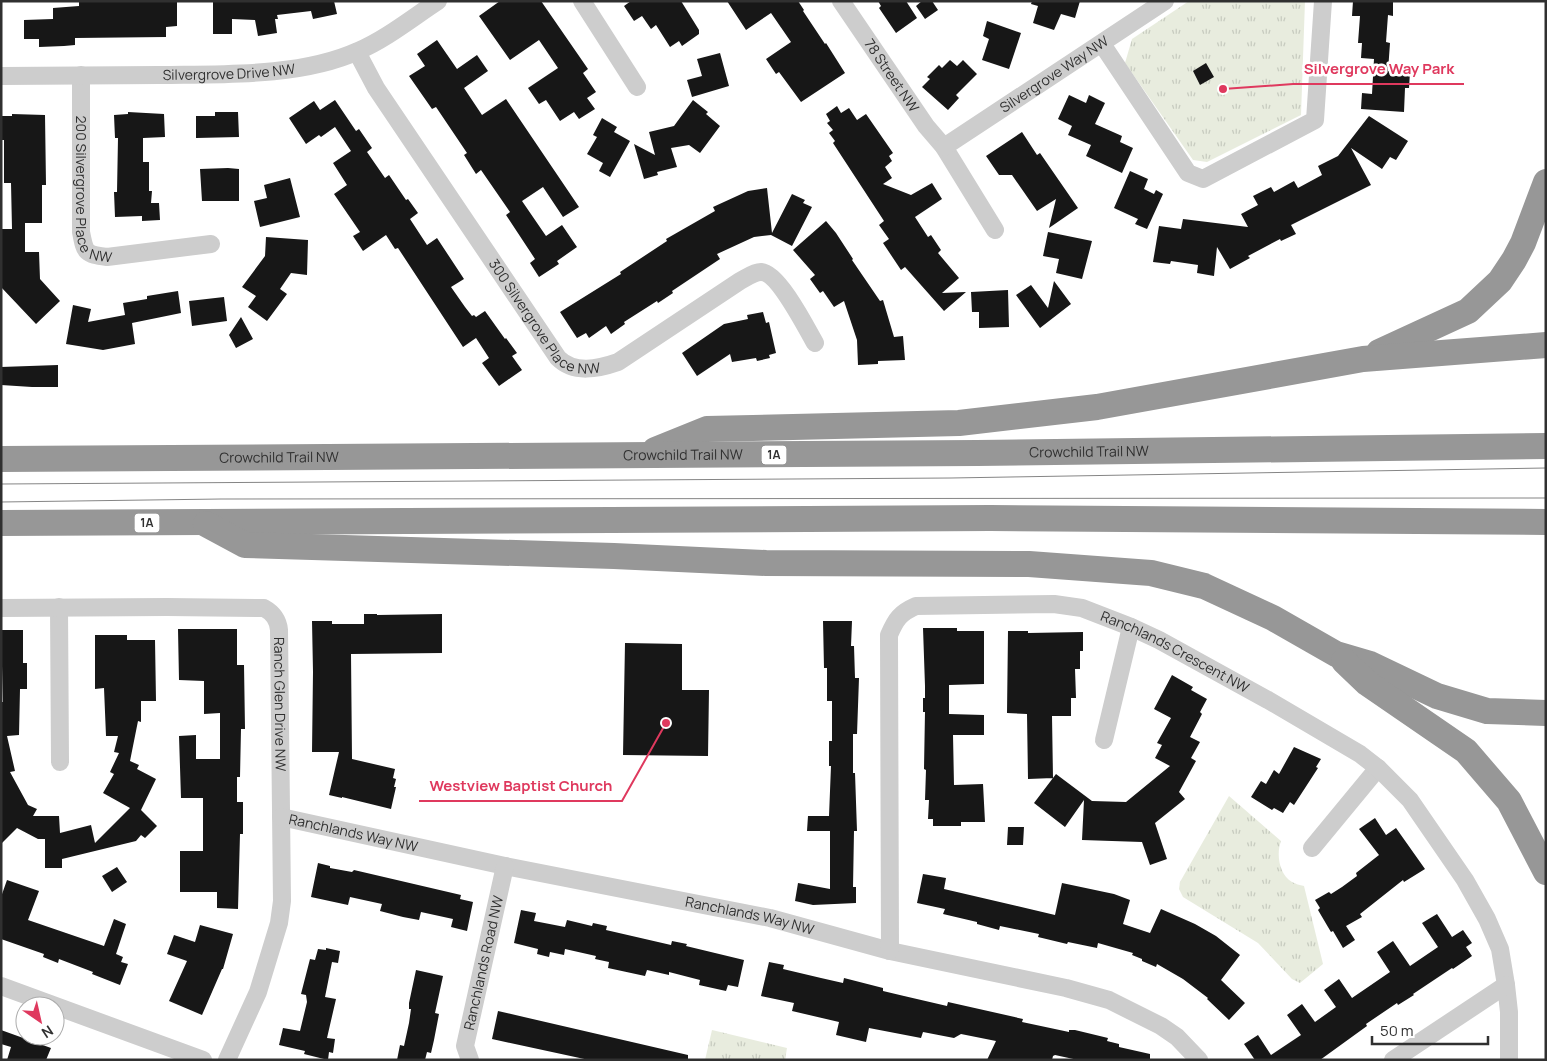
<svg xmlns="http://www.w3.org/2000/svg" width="1547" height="1061" font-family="Manrope,sans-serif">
  <defs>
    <pattern id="park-tufts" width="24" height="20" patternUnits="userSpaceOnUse" patternTransform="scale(1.25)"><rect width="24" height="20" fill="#e8ecde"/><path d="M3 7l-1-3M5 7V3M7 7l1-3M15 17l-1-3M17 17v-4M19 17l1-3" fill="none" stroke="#c7cbbf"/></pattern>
  </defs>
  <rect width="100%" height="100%" fill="#fff"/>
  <path fill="url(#park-tufts)" d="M1189,1H1305L1301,115L1207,162L1193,160L1125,63L1132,39Z
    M1229,796L1281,841C1276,854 1279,874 1292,882C1295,884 1300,885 1304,886L1323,964L1300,983L1292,979L1258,943L1183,897L1179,889L1180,882Z
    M712,1030L787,1048L785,1060H705Z"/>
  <path fill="#171717" d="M79,1H177V26L166,27V37L75,38V45L64,46L39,47V39H24V20L53,19V8L79,6Z
    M213,1H334L337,14L313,19L311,11L277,15L278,19H275L277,33L258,36L255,20L232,19V34H213Z
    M500,1H541L588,69L583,73L596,92L587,98L595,109L579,119L574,112L560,121L546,100L539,104L528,88L558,68L539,40L510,60L479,16Z
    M631,1H681L699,30V34L682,46L679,41L670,47L656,25L651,29L642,16L634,21L624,6Z
    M727,1H798L804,10L803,11L825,44L826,43L845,73L801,102L779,72L776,74L766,59L791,42L771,13L746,30Z
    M878,1H906L917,18L896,33L879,8L881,6Z
    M922,1H932L938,10L925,19L916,6Z
    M1032,1H1080L1075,18L1061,14L1054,30L1033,23L1038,6L1031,4Z
    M1353,1H1393V16L1388,15L1386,42L1390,43L1388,71L1410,72L1409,88H1405L1404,112L1361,109L1362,93L1372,94L1374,59L1361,58L1362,43H1358L1360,16H1352Z
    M987,21L1021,33L1009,69L982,60L989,39L983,36Z
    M437,40L457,69L477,55L488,71L464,88L482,115L506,99L579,207L563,217L543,187L522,201L546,236L562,225L577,247L557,261L559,264L539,277L530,263L535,259L506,215L510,212L481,170L476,174L464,155L467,153L436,107L432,109L409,76L425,66L417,54Z
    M720,53L729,86L692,97L687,80L702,76L697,59Z
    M950,60L957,66L963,60L977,74L956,95L959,98L948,110L922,87L930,79L927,77L939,65L942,68Z
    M1206,63L1214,77L1200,85L1193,71Z
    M1069,95L1086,103L1089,95L1105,103L1095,124L1122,136L1120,142L1133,148L1122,173L1086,156L1091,145L1068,135L1072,126L1058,119Z
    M335,100L356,131L359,129L372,148L367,152L385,178L389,175L406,200L408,199L418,213L410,219L427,245L437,238L464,279L451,287L465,307L472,316L474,315L476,317L485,311L505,339L506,338L517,353L512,356L522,370L499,386L482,363L489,358L476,338L463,347L398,248L395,249L386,235L363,251L353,236L360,232L334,194L347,185L333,163L351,151L335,127L321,137L319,135L306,144L289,118L314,101L320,110Z
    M693,100L708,112L706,114L720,126L700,153L689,145L671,148L677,167L657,172L658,175L644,179L634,144L655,155L649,132L674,126Z
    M837,106L841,113L849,108L857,120L866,114L893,153L889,156L892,161L885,167L892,178L883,184L911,195L932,183L942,199L915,217L928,237L931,235L941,250L938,253L959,278L942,293L966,292L944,311L905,267L901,270L883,243L889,239L879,225L884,221L833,143L835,141L829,133L833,130L827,123L830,121L826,114Z
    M128,112L164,114L165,137L143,138V162H149V191H152L151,203H159L160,220L142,221V216L115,217L114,192H117L118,138H115L114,115L128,114Z
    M215,112H238L239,137L196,138V116H215Z
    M12,114L45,115L46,185H42V223H25V252H39L40,279L60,301L36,324L1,287V229H12L11,183H4V140H1V116H12Z
    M1369,116L1408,141L1396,160L1390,157L1382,169L1351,148L1371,185L1291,225L1296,234L1281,241L1280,239L1248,256L1250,258L1230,269L1217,247L1214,276L1197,273L1198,265L1171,261L1170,264L1153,262L1159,226L1181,229L1183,219L1248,227L1241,214L1258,205L1253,196L1271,187L1274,192L1294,181L1298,188L1322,175L1318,166L1338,156Z
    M602,118L617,127L614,132L630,141L610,177L599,171L603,163L587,154L597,137L593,135Z
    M1022,132L1037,155L1040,153L1078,208L1049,228L1056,199L1037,211L1012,175H999L986,156Z
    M228,168L239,169V201H202L200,169Z
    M1130,171L1148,179L1144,189L1154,194L1156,190L1163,194L1147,229L1135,224L1138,219L1114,208Z
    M290,178L300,217L260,227L254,201L267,198L264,185Z
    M767,188L772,233L792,194L805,200L803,203L812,207L792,246L771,235L754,237L717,254L720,259L672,291L673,293L658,303L657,301L624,322L625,324L611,334L606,326L589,338L586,333L577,338L560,312L621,274L620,272L667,241L666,239L715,211L713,207L748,191Z
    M826,221L836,233L853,259L852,260L880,301L883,300L894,337L903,336L905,360L878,361V364L858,365L857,340L844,301L834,307L823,291L820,293L810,279L815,275L793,250Z
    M1048,232L1092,241L1082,279L1056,273L1059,259L1043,256Z
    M266,237L308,240L307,275L291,273L280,289L287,294L267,321L248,307L256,296L242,287L265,256Z
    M1054,281L1071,304L1040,328L1016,295L1031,285L1048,308Z
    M1008,290L1009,327L979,328V312H972L971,292Z
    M178,291L181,313L132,323L135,344L103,350L66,344L73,305L91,309L88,322L125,315L123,303L147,299V296Z
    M224,297L227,321L192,326L189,301Z
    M763,312L766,323L769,322L776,353L769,355L770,358L757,361L756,358L732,362L730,354L697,376L682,353L724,324L748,319L747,315Z
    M241,317L253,339L236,348L229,335Z
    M58,365V387H32L1,385V367Z
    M364,614H377V615L442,614V653L351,654L352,759L395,769L393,778L396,779L394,787H396L391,809L342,797V798L329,795L339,752H312L313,672L312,621H332V624H364Z
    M823,621H852L851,646H854L855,678H859L857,734H853V773H855L857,831H854L853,887H856V903L813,905L795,901L798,883L830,889V831H807L808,816H829L831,766H829V741H832V701H827V668H824Z
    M923,628H957V631H984V684L949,685V714L984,715V735H953L954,785L983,784L985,822H961V826H933V819H928L929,800H925L926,770L924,769L925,712H923V698H925V686Z
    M178,629H237V665H244L245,729H241L240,777H237V802H243V834H240L238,909L217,908V892H180V851H203V798H181L179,736L196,735V759H220V713L204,714V681L179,680Z
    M1,630H23V663H27V689H20L19,735L7,736L15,771L10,772L28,805L37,809L33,816H59L60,833L91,825L95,843L130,808L103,793L114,774L110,772L119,753L114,752L118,736H106L104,688L95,689V635H127V640H155L156,701H141V722L138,721L130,761L139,765L137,769L156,779L141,810L157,826L145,838L141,835L136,841L62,859V868H45V839H38L17,828L1,844V702H3Z
    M1008,631H1028V633L1083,632V651H1080V669H1075L1076,698H1071V716H1052L1053,778L1028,779L1027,714L1007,713Z
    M625,643L682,644V690H709L708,756L623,755Z
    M1172,675L1193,687L1191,690L1207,699L1200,712L1202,714L1190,737L1200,742L1191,758L1196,761L1179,792L1185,799L1155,823L1167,859L1150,865L1142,842L1082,840L1084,800L1065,827L1034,803L1056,774L1092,801L1126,802L1170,766L1155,758L1162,745L1157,743L1171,718L1154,709Z
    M1294,747L1321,759L1316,767L1318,768L1294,805L1290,802L1283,813L1274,808L1272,810L1251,797L1261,781L1266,784L1274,770L1279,774Z
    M1375,818L1386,835L1396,828L1425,869L1404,882L1403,880L1360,914L1362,917L1346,926L1355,940L1343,948L1333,931L1331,932L1328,927L1318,910L1320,908L1315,900L1329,892L1331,894L1342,887L1357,876L1356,873L1379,855L1359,829Z
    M1008,827H1024L1023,845H1007Z
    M318,863L330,866V868L352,872L354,870L461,895L460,899L473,902L467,931L451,927L453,919L421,912L419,920L403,917L380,911L382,904L350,897L348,905L311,897Z
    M117,867L127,882L112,892L102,876Z
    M923,874L946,878L944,889L1055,915L1062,883L1114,894L1130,900L1123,924L1150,933L1161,909L1195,924L1216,936L1240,955L1221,980L1245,1003L1229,1020L1207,999L1208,998L1183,979L1157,964L1156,967L1142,961V959L1132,955L1133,953L1098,943L1097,948L1068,942L1067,944L1038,937L1039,934L1000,926L999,930L977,924V922L943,914L945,909L917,903Z
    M7,880L39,891L28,920L104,946L114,919L126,924L116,954L123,957L121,962L128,964L120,985L92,974L93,972L59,959L58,963L43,957L44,954L1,939V897Z
    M521,910L536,913L534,921L565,927L567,920L592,926L593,923L607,926L606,930L671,945L672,941L687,944L686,946L744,960L738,987L728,985L726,991L699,985L700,980L669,972V975L647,970L645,976L608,968L609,962L595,959L596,956L565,949L564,955L550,952L549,957L537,954L538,949L514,943Z
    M1437,914L1452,937L1463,930L1472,943L1466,947L1472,956L1453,969L1452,968L1413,994L1414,995L1398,1005L1397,1003L1366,1024L1367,1026L1320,1060H1255L1244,1044L1258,1035L1271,1055L1301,1035L1287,1015L1302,1004L1315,1022L1336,1007L1324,990L1339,979L1352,998L1390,972L1377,952L1393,941L1410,966L1438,947L1422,923Z
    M200,925L233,934L223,969H222L202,1015L169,1001L187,961L167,954L174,935L195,942Z
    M326,948L340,951L338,963L332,962L325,997L336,999L327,1038L335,1039L333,1053L329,1052L328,1060L304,1054L305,1051L279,1045L283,1028L300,1031L307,1002L306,995L301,994L310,959L315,960L318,949L326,950Z
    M769,962L784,965L783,969L821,978L843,983L844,978L883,988V991L904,996L947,1006L948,1002L1023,1019L1022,1022L1069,1032V1030H1075L1108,1038L1107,1041L1119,1044V1047L1150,1054V1060H1078L1055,1055L1053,1056L1052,1060H987L996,1041L961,1034L954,1038L923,1032L921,1038L869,1028L866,1042L836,1035L839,1022L792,1011L794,1003L761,996Z
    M416,970L443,976L435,1013L439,1014L434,1040L431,1053L427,1052L425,1060H397L400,1045L404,1046L409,1023L411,1009H409V1003Z
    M498,1011L688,1055V1060H589L492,1039Z
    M1,1030L51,1048L46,1060H7L11,1047L1,1044Z"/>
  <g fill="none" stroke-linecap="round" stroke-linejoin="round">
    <g stroke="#cdcdcd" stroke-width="18">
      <path d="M582,1L637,87"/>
      <path id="s1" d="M841,1L926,126L944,147L995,230"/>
      <path d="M1102,44L1188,173L1203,179L1315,120L1323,1"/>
      <path id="s2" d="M357,52L376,88L558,358C574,374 598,369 618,362L740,281C746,278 754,272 761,272C778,272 807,329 815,343"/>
      <path id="s3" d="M81,75V232C85,253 85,254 107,257L211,244"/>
      <path id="s4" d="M1,76C54,76 107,75 160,75C222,74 301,77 358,51C386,39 412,18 438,1"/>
      <path id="s5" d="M944,147L1165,1"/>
      <path d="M59,607L60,762"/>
      <path id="s6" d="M1,608L167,607L264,608C273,613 278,619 279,630L282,901L279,923L258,992L227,1060"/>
      <path d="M1104,740L1131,627"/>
      <path id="s7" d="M281,817L505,866L770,918L890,951L1066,988L1109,1000L1161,1026L1177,1037L1199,1060"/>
      <path d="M1312,848L1378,768"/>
      <path id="s8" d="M890,951L889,635C896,619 900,613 916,606L1054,604L1082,608L1131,627L1159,640L1268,700L1360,754L1378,768L1410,800L1465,880L1487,919L1500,949L1506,985L1509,1012V1060"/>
      <path d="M1,986L203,1060"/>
      <path id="s9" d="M470,1060L465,1046L505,866"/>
      <path d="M1393,1060L1506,985"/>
    </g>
    <g stroke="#979797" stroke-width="26">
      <path d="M1379,352L1468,311L1500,281L1514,260L1523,243L1546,182"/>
      <path d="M655,450L707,429L959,423L1097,407L1363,359L1546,345"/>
      <path id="s10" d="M1,459L977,453L1546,446"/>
      <path d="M1,523L990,518L1546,522"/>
      <path d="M206,524L245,545L614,556L766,563L1029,564L1151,573L1204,586L1273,618L1336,654L1370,664L1437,696L1487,711L1546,713"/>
      <path d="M1344,661L1367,683L1466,751L1509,801L1546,872"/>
    </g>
    <path stroke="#858585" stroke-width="1" d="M1,484L951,478L1546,468
      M1,502L221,499L1546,498"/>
  </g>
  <g text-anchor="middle" stroke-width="5" stroke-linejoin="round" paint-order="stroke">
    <g fill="#fff" stroke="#6e6e6e" stroke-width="1">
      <rect x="761.5" y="445.5" width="25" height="19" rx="4"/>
      <rect x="134.5" y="513.5" width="25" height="19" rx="4"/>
    </g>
    <g font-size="12" font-weight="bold" fill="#303030">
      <text x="774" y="459">1A</text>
      <text x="147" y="527">1A</text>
    </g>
    <g font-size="14" fill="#303030" stroke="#fff">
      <text dy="5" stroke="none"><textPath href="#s4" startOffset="228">Silvergrove Drive NW</textPath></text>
      <text dy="5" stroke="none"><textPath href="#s1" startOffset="90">78 Street NW</textPath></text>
      <text dy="5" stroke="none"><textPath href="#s5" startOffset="132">Silvergrove Way NW</textPath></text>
      <text dy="5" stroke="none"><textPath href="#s3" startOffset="122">200 Silvergrove Place NW</textPath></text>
      <text dy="5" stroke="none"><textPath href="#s2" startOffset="330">300 Silvergrove Place NW</textPath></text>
      <text dy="5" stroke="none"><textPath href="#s10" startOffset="1088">Crowchild Trail NW</textPath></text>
      <text dy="5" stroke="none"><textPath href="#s10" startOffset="682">Crowchild Trail NW</textPath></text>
      <text dy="5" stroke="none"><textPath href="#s10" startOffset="278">Crowchild Trail NW</textPath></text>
      <text dy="5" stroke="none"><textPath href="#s8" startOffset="626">Ranchlands Crescent NW</textPath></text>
      <text dy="5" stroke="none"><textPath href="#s6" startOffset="365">Ranch Glen Drive NW</textPath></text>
      <text dy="5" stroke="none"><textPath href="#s7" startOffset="74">Ranchlands Way NW</textPath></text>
      <text dy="5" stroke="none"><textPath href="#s7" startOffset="479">Ranchlands Way NW</textPath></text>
      <text dy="5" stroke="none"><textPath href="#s9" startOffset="100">Ranchlands Road NW</textPath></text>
    </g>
  </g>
  <path fill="none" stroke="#df395e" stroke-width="2" d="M1223 89L1293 84H1464M666 723L622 801H419"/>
  <g fill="#df395e" stroke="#fff" stroke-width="2">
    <circle cx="1223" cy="89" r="5"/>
    <circle cx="666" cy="723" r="5"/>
  </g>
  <g font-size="15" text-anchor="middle" font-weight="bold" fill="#df395e" stroke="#fff" stroke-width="5" stroke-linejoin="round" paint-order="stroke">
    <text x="1379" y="74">Silvergrove Way Park</text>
    <text x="521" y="791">Westview Baptist Church</text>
  </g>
  <rect width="1547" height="1061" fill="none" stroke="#303030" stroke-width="5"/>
  <g transform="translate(40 1021) rotate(146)"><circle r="24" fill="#ffffff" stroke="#acacac"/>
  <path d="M0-4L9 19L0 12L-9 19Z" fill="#df395e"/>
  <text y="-8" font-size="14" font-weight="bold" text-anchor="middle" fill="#303030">N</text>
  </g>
  <path d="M1372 1036v8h116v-8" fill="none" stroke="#303030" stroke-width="2.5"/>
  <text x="1380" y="1036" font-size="15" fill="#303030" stroke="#ffffff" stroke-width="4" paint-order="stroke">50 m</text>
</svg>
